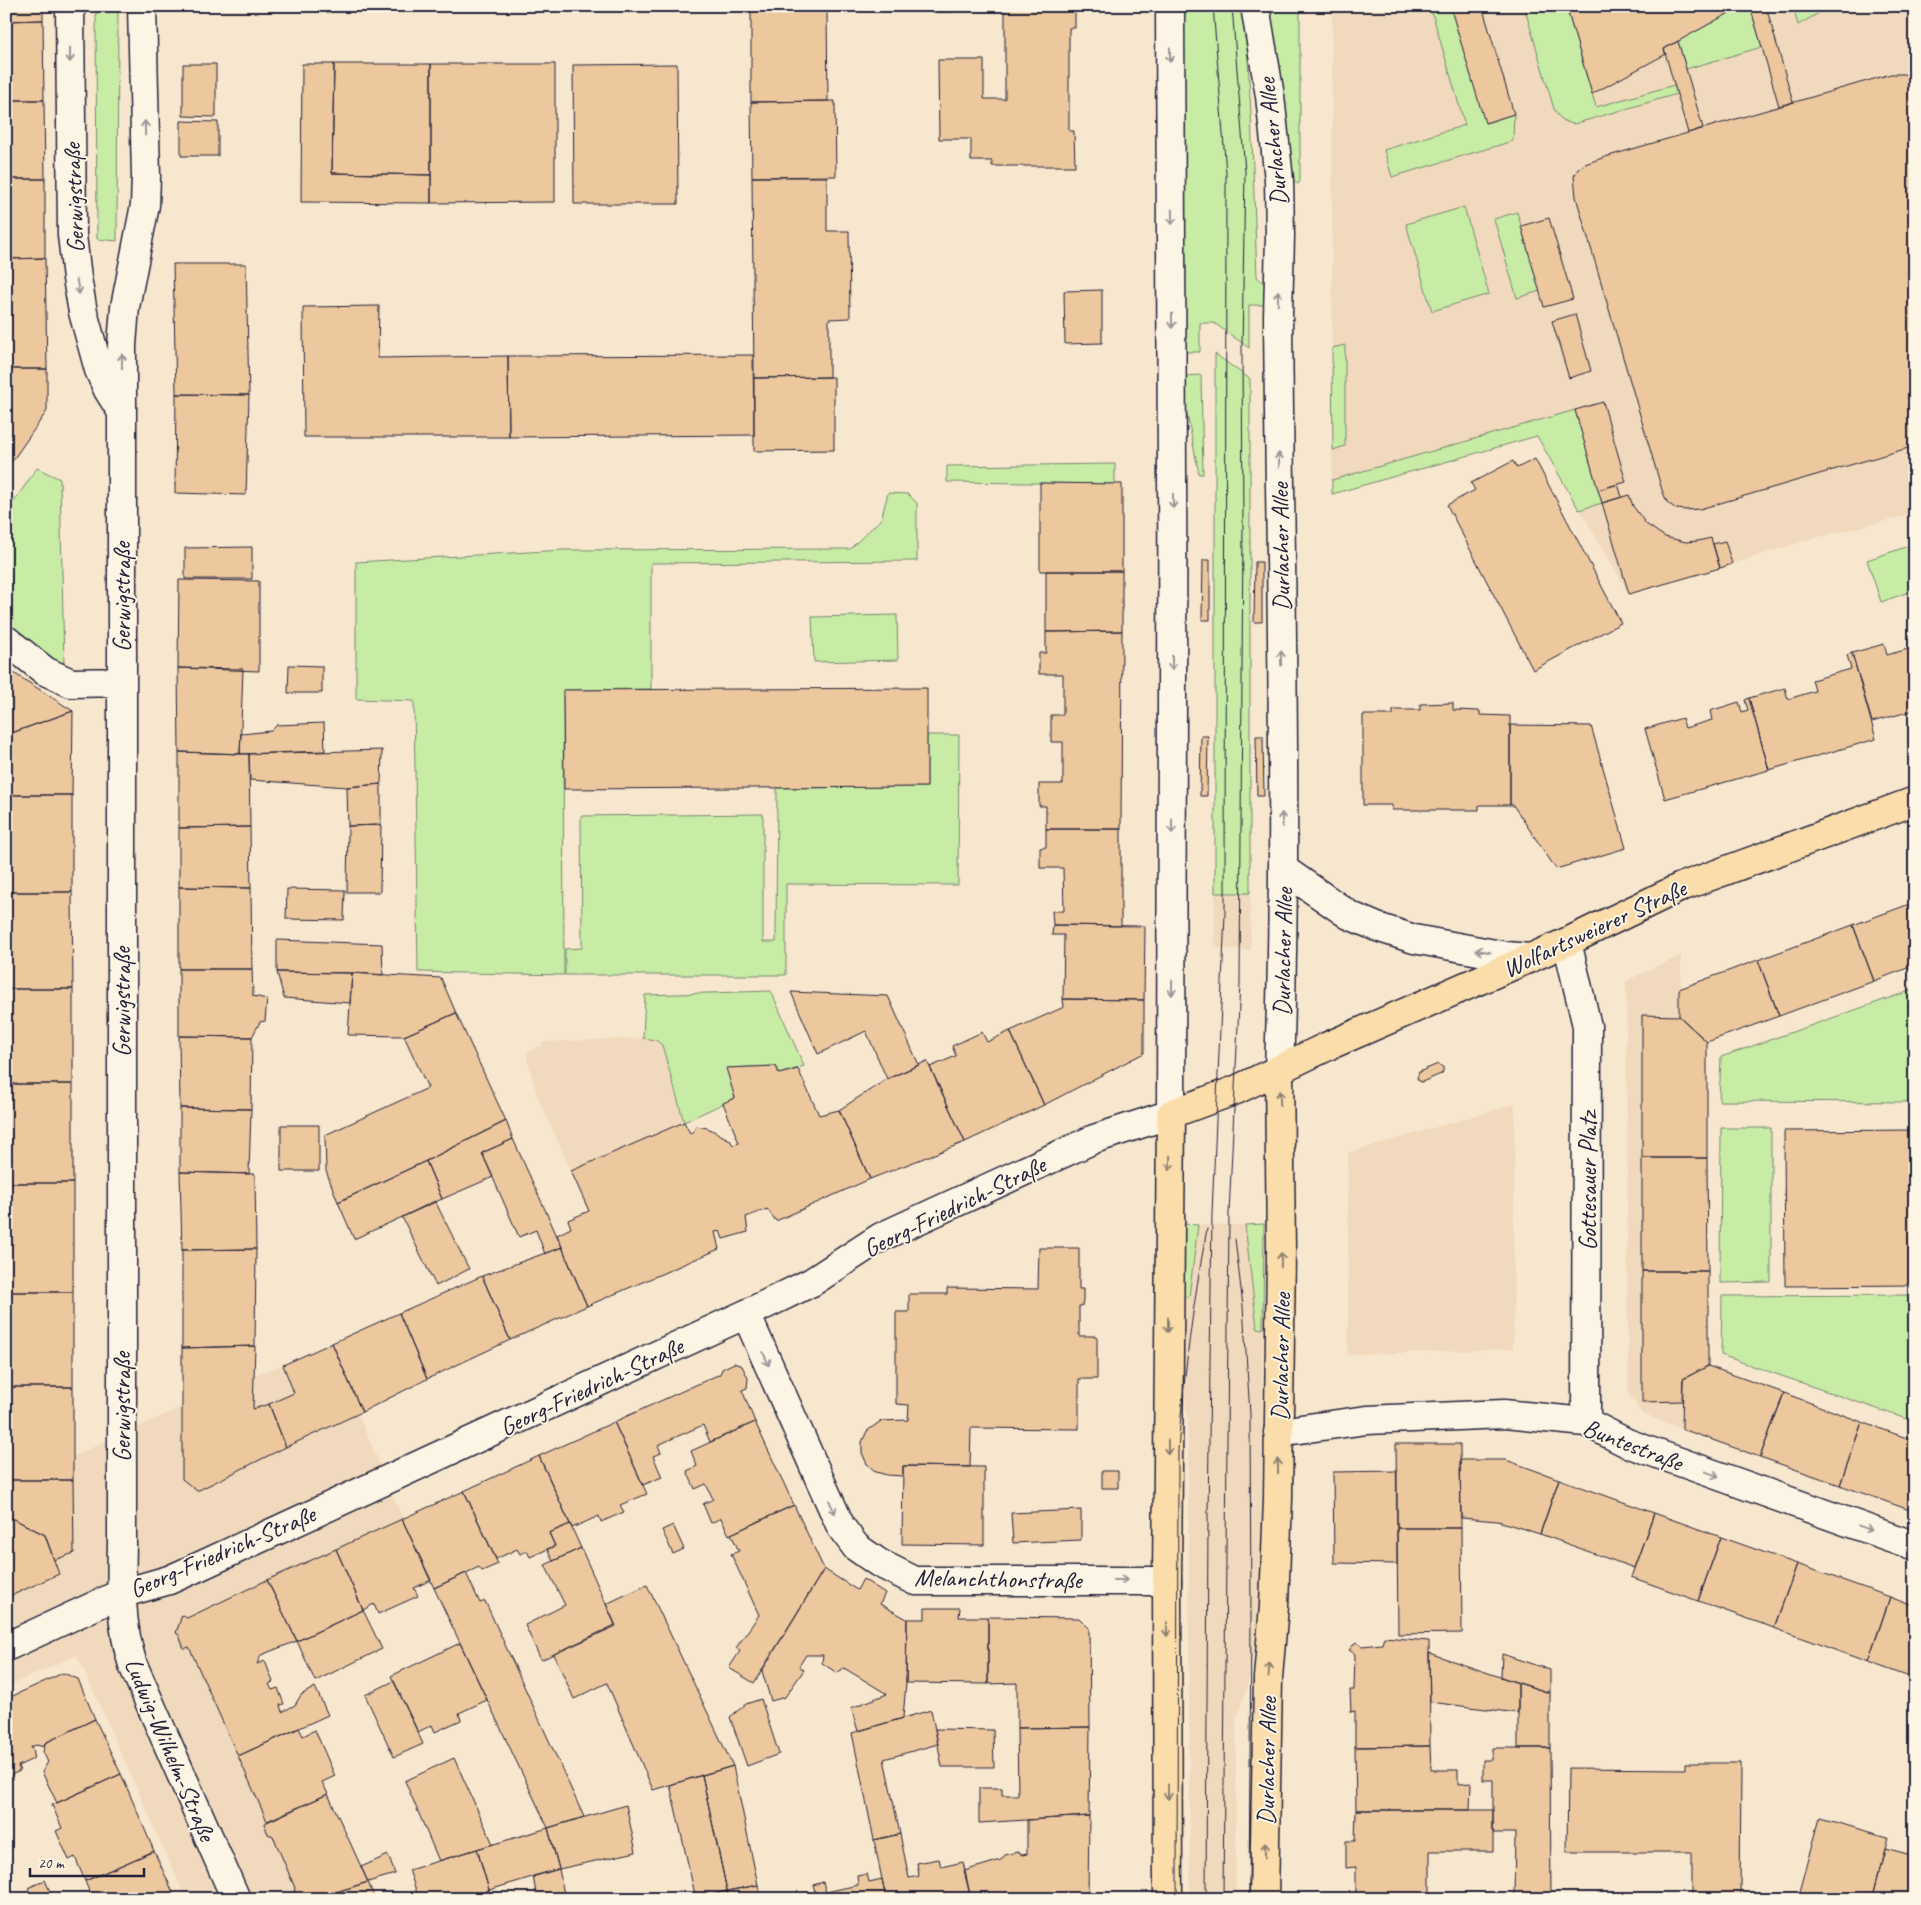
<svg xmlns="http://www.w3.org/2000/svg" width="1921" height="1905" font-family="Caveat,sans-serif">
  <rect width="100%" height="100%" fill="#f8e7cf"/>
  <filter id="ink" filterUnits="userSpaceOnUse"><feTurbulence type="fractalNoise" baseFrequency=".02" numOctaves="2"/><feDisplacementMap in="SourceGraphic" scale="10" xChannelSelector="R" yChannelSelector="G"/><feConvolveMatrix kernelMatrix="1 2 1 2 8 2 1 2 1" color-interpolation-filters="sRGB"/></filter>
  <g filter="url(#ink)">
    <path fill="#f1d9bd" d="M1332,6H1915V514L1814,538L1732,564L1629,594L1537,436L1332,494Z
      M1215,893H1250L1251,950L1215,948Z
      M1681,955L1682,1429L1642,1414L1628,1393L1626,981Z
      M643,1038L656,1040L662,1045L684,1122L701,1162L589,1211L537,1095L527,1058L528,1052L534,1048L542,1046L543,1042Z
      M1515,1104L1513,1349L1348,1355V1153Z
      M1198,1225H1245L1257,1328L1263,1329L1261,1590L1259,1622L1247,1689L1236,1721V1899H1190L1188,1423L1181,1373L1178,1297H1189Z
      M330,1348L418,1554L233,1649L345,1899H186L77,1655L6,1687V1486L251,1376Z"/>
    <path fill="#c8eca5" stroke="#758770" d="M96,6H118L117,241L97,239Z
      M1182,6H1245L1251,114L1257,277L1267,286V305H1249V348L1214,323H1200V352H1185Z
      M1265,6H1300V181L1298,184L1285,175Z
      M1430,6H1450L1486,123L1514,114L1513,141L1392,177L1384,150L1465,125Z
      M1524,6H1566L1596,107L1674,85L1677,94L1574,124C1564,122 1559,119 1554,109Z
      M1742,6H1750L1762,47L1686,69L1678,41Z
      M1793,6H1831L1798,25Z
      M1464,207L1489,294L1432,311L1406,224Z
      M1517,212L1540,291L1517,298L1494,219Z
      M1345,345V446L1333,450L1332,348Z
      M1215,354L1250,379V893H1215Z
      M1201,375L1203,474H1199L1185,404L1184,376Z
      M1575,410L1602,503L1579,510L1537,436L1332,494V480Z
      M1115,464V484L947,482V466Z
      M37,468L60,479L64,663L56,662L6,627V513Z
      M888,493L908,494L917,503V561L651,563V689L563,690L564,975L418,972L414,701L356,699V562L563,550L850,549L881,519Z
      M1915,544V590L1881,602L1867,560Z
      M897,615L898,660L814,662L812,617Z
      M927,735H959L958,885L786,884V975H565V949L582,948L581,816L763,814V942H776L777,788L927,787Z
      M1915,989V1102L1719,1101L1721,1057Z
      M771,991L804,1066L779,1074L776,1066L727,1068L735,1098L684,1122L662,1045L656,1040L643,1038L645,995Z
      M1721,1128H1771V1282L1720,1283Z
      M1184,1224L1198,1225L1189,1297H1178Z
      M1264,1224L1263,1329L1257,1328L1245,1225Z
      M1915,1295V1422L1721,1355L1722,1296Z"/>
    <path fill="#edc79d" stroke="#22223b" d="M6,6H43V20L6,21Z
      M751,6H952V12L827,11L828,101L751,102Z
      M1005,6H1075V28H1069V131H1074L1075,166H992V161H971V139H939L938,60H984V99H1005Z
      M1450,6H1482L1514,114L1485,123Z
      M1566,6H1742L1664,49L1666,54L1592,94Z
      M1750,6H1766L1793,102L1779,106Z
      M43,20L44,100H6V21Z
      M1678,41L1703,128L1688,133L1664,49Z
      M183,64H216V117L183,116Z
      M302,64H334L332,173L431,175V203L301,202Z
      M334,64H431V175L332,173Z
      M431,64H555V202L431,203Z
      M677,64L678,204H574L573,65Z
      M1891,74H1904L1915,79V446L1700,509L1687,510L1676,509L1667,502L1662,490L1576,197L1574,176L1578,169L1585,164L1605,157Z
      M6,100H44L45,179H6Z
      M835,101L836,176L752,177L751,102Z
      M181,121L218,122V156H181Z
      M752,177H827V231H849L850,318L829,319V377L754,378Z
      M6,179H45V258L6,259Z
      M1549,218L1573,299L1544,307L1521,226Z
      M45,258L47,369H6V259Z
      M173,264H246L249,395L176,394Z
      M1102,290V343L1065,344L1064,291Z
      M379,306L378,358L508,356L509,437H304L303,307Z
      M1575,314L1591,371L1569,378L1552,321Z
      M753,355L754,435L509,437L508,356Z
      M6,369H47V411L6,470Z
      M834,377V450L754,451V378Z
      M176,394L249,395L246,495L175,493Z
      M1603,402L1626,482L1598,490L1575,410Z
      M1535,459L1621,623L1533,670L1447,505L1475,490L1471,483L1513,461L1517,468Z
      M1040,483L1122,484V571H1040Z
      M1618,484L1622,497L1602,503L1598,490Z
      M1629,495L1633,506L1646,524L1665,537L1686,542L1698,541L1711,538L1720,568L1629,594L1602,503Z
      M1725,541L1732,564L1720,568L1713,544Z
      M252,547V579H185V548Z
      M1203,560H1210V620H1202Z
      M1255,562H1262V622H1254Z
      M1046,571H1122V631L1046,632Z
      M179,580L259,581V671L178,668Z
      M1122,631L1121,829H1046V806H1039V784H1063V742H1051V715H1063V674H1039V653H1046V632Z
      M1884,644L1887,655L1915,647V710L1872,722L1852,653Z
      M1852,653L1876,739L1769,770L1749,698L1785,688L1788,699L1815,691L1812,680L1851,669L1847,655Z
      M289,665L322,666V693H288Z
      M6,668L73,711L6,735Z
      M178,668L243,669L240,754L179,752Z
      M927,688V787L564,789L563,690Z
      M1749,698L1769,770L1665,799L1645,729L1682,718L1685,728L1712,720L1710,711L1739,702L1742,712L1748,710L1745,700Z
      M1453,703V710L1480,711V715L1510,716V805H1479V810H1392V805H1363V715H1393V710H1420V704Z
      M73,711L72,795H6V735Z
      M324,723L325,751L240,754L241,734L271,731L277,725Z
      M1510,725L1591,726L1626,848L1556,869L1513,805H1510Z
      M1201,736H1208L1207,796H1200Z
      M1256,736H1263L1264,796H1257Z
      M382,750L381,784L347,787L250,780L249,754Z
      M179,752L249,754L250,827L179,828Z
      M381,784V825L348,826L347,787Z
      M6,795H72V892H6Z
      M381,825L380,892H347L348,826Z
      M250,827L251,888L179,887V828Z
      M1046,829H1121V926L1053,925L1052,911H1064L1063,868H1040V848L1046,847Z
      M179,887L251,888L252,969H179Z
      M287,889L345,890L344,920L286,919Z
      M6,892H72L73,989H6Z
      M1915,902V965L1874,981L1853,925Z
      M1053,925L1145,926L1144,1000L1063,999L1064,935H1052Z
      M1853,925L1874,981L1779,1016L1758,960Z
      M277,940L382,944L383,975L352,973L277,972Z
      M1758,960L1779,1016L1707,1042L1679,1016V989Z
      M179,969H252L253,996L267,999L265,1021L260,1022L252,1037L179,1036Z
      M277,972L352,973L350,1003L284,998Z
      M352,973L441,978L456,1013L404,1036L348,1035Z
      M6,989H73V1084H6Z
      M791,992L888,996L919,1065L887,1079L866,1031L818,1054Z
      M1063,999L1144,1000V1053L1044,1105L1010,1031L1064,1007Z
      M456,1013L506,1121L426,1161L338,1202L326,1171L325,1135L428,1088L404,1036Z
      M1642,1015L1679,1016L1707,1042V1158H1642Z
      M1010,1031L1044,1105L965,1142L930,1067L956,1056L952,1046L982,1032L987,1042Z
      M179,1036L252,1037L251,1109L180,1108Z
      M927,1061L965,1142L870,1179L839,1110L887,1079Z
      M1438,1064L1443,1067V1072L1441,1074L1422,1082L1419,1081L1417,1078L1419,1072Z
      M776,1066L779,1074L798,1069L819,1115L839,1110L870,1179L776,1221L767,1209L746,1217L748,1232L723,1239L720,1231L715,1232L719,1249L587,1306L557,1235L571,1228L568,1220L589,1211L571,1171L684,1122L690,1133L694,1131L696,1126L708,1128L730,1140L733,1145L739,1143L723,1103L735,1098L726,1068Z
      M6,1084H73V1183H6Z
      M180,1108L251,1109L249,1174L180,1172Z
      M506,1121L513,1139L482,1153L493,1177L442,1199L426,1161Z
      M281,1125H319V1171H281Z
      M1915,1130V1285L1785,1286L1784,1131Z
      M513,1139L562,1247L545,1254L536,1230L519,1237L482,1153Z
      M1642,1158H1707L1708,1271H1642Z
      M426,1161L442,1199L354,1239L338,1202Z
      M180,1172L255,1174L256,1249L182,1250Z
      M6,1183H73V1292H6Z
      M435,1201L469,1269L436,1286L402,1217Z
      M562,1247L587,1306L510,1340L482,1276Z
      M1039,1248H1079V1289H1083V1299L1082,1306H1079V1336H1097V1379H1079V1429L971,1428L970,1467L903,1466V1476L887,1475L876,1472L867,1464L862,1453V1442L867,1431L881,1421L908,1420L909,1405L896,1404V1312H909V1294H947V1288L1038,1289Z
      M256,1249L255,1346L182,1348V1250Z
      M1642,1271H1708V1366L1683,1379L1682,1401L1642,1402Z
      M482,1276L510,1340L427,1379L399,1313Z
      M6,1292H73V1387H6Z
      M399,1313L427,1379L362,1412L332,1343Z
      M332,1343L362,1412L286,1447L269,1404L294,1393L283,1365Z
      M255,1346L253,1409L269,1404L286,1447L197,1491L182,1479V1348Z
      M734,1363L742,1366L748,1378L747,1388L742,1390L755,1422L710,1442L703,1425L658,1445L661,1453L653,1456L662,1477L643,1485L614,1422L720,1374L722,1369Z
      M1708,1366L1784,1393L1760,1457L1682,1429L1683,1379Z
      M6,1387H73V1480H6Z
      M1784,1393L1862,1422L1840,1485L1760,1457Z
      M614,1422L647,1494L620,1505L624,1512L601,1522L599,1516L572,1528L539,1456Z
      M755,1422L794,1505L729,1535L721,1518L711,1523L703,1504L713,1499L706,1484L695,1489L687,1471L697,1466L691,1451Z
      M1862,1422L1915,1441V1512L1840,1485Z
      M1396,1444H1460L1461,1528H1397Z
      M539,1456L570,1524L549,1533L555,1546L530,1557L527,1551L520,1554L517,1549L496,1559L464,1491Z
      M1460,1460H1506L1559,1479L1540,1534L1498,1521L1461,1518Z
      M903,1466L984,1467V1545L902,1544Z
      M1102,1471H1118V1488H1102Z
      M1397,1471V1564L1334,1563L1333,1472Z
      M1559,1479L1654,1513L1634,1568L1540,1534Z
      M6,1480H73L74,1553L54,1560L45,1535L8,1516Z
      M464,1491L498,1564L482,1571L479,1567L434,1588L402,1519Z
      M794,1505L824,1569L754,1683L729,1668L740,1651L736,1648L759,1615L731,1554L739,1551L731,1534Z
      M1081,1510V1540L1013,1543L1011,1513Z
      M1654,1513L1721,1537L1698,1601L1631,1577Z
      M8,1516L45,1535L59,1574L6,1598V1528L10,1527Z
      M402,1519L431,1580L414,1588L418,1596L378,1614L374,1604L363,1610L336,1549Z
      M570,1524L581,1548L553,1561L547,1549L555,1546L549,1533Z
      M673,1525L684,1549L673,1554L662,1530Z
      M1397,1528H1461L1462,1633L1398,1634Z
      M1721,1537L1797,1564L1774,1628L1698,1601Z
      M581,1548L616,1626L541,1660L525,1625L565,1605L545,1565Z
      M336,1549L363,1610L297,1641L267,1580Z
      M1797,1564L1890,1597L1868,1662L1774,1628Z
      M824,1569L857,1590L863,1579L885,1593L880,1604L907,1619L906,1683L903,1718L858,1731L851,1708L887,1694L844,1668L837,1673L822,1663L823,1655H806L799,1666L804,1670L785,1697L771,1701L762,1671Z
      M466,1573L480,1603L485,1601L584,1817L548,1828L434,1588Z
      M267,1580L297,1641L261,1655L257,1664L265,1661L273,1682L269,1684L272,1690L278,1688L284,1704L280,1705L282,1712L295,1705L301,1695L315,1687L328,1715L238,1756L189,1647L184,1649L179,1635L176,1633L182,1615L187,1618Z
      M647,1585L733,1766L653,1790L607,1683L574,1699L554,1654L615,1625L606,1604Z
      M1890,1597L1915,1607V1679L1868,1662Z
      M925,1608H960L959,1617H988V1684L906,1683L907,1619H925Z
      M363,1610L382,1649L315,1681L297,1641Z
      M988,1617L1079,1618L1089,1628L1090,1727L1017,1728V1683L988,1684Z
      M1384,1637L1429,1641L1430,1746L1355,1747V1711L1351,1712L1350,1690H1354L1355,1654L1349,1650L1356,1642L1362,1646L1382,1644Z
      M460,1643L487,1700L459,1713L461,1720L435,1732L432,1725L418,1732L391,1676Z
      M1429,1653L1518,1683V1713L1430,1702Z
      M1502,1654L1550,1670V1693L1501,1677Z
      M63,1673L78,1679L95,1719L45,1743L44,1747L36,1745L31,1747L34,1752L33,1759L18,1766L20,1771L6,1777V1699Z
      M394,1681L423,1744L394,1757L365,1695Z
      M1518,1683L1550,1693V1748H1518Z
      M761,1699L779,1754L747,1766L730,1717L746,1704Z
      M931,1710L938,1744L884,1759L900,1834L874,1840L852,1733Z
      M95,1719L121,1774L57,1803L42,1772L48,1762L43,1752L44,1747L45,1743Z
      M1090,1727L1089,1816L979,1823V1788H1002V1795H1018L1017,1728Z
      M299,1728L303,1736L315,1730L335,1776L322,1782L328,1794L267,1821L238,1756Z
      M935,1729L993,1730L994,1767H942Z
      M1430,1746L1431,1770H1458V1784L1471,1783L1470,1810H1356L1355,1747Z
      M1492,1748H1550L1551,1899H1514L1515,1833H1493V1780H1483V1760H1492Z
      M454,1758L493,1844L439,1861L405,1781Z
      M1685,1763H1741L1740,1899H1692V1852H1567L1568,1768L1685,1769Z
      M733,1766L758,1885L727,1891L702,1775Z
      M121,1774L154,1851L85,1881L75,1857L69,1860L56,1831L62,1828L52,1805Z
      M702,1775L727,1891L696,1899L670,1785Z
      M328,1794L368,1882L314,1899H297L294,1893L295,1888L273,1836L268,1834L266,1829L265,1823Z
      M626,1805L636,1852L559,1869L548,1828Z
      M1356,1810H1493V1851H1430V1899H1356V1867L1346,1868V1841H1355Z
      M1089,1816L1088,1896L1086,1899H971L964,1871L1001,1860L1005,1855L1017,1852L1022,1855L1027,1854V1820Z
      M1820,1818L1888,1837L1872,1899H1798Z
      M548,1828L559,1869L489,1890L477,1849Z
      M900,1834L909,1878L919,1876L917,1863L939,1859L941,1867L963,1862L971,1899H886L874,1840Z
      M1885,1848L1915,1856V1899H1872Z
      M477,1849L489,1890L466,1899H419L409,1870Z
      M154,1851L176,1899H92L85,1881Z
      M388,1855L395,1874L368,1882L361,1867Z
      M559,1869L565,1899H537L533,1876Z
      M867,1874L869,1882L882,1879L886,1899H808L807,1897L816,1895L813,1885L823,1882L826,1892L858,1885L857,1876Z
      M45,1880L51,1894L39,1899H33L28,1888Z
      M368,1882L375,1899H314Z
      M758,1885L761,1899H728L727,1891Z
      M489,1890L491,1899H466Z
      M727,1891L728,1899H696Z"/>
    <g fill="none" stroke-linecap="round" stroke-linejoin="round">
      <g stroke="#22223b" stroke-width="31">
        <path id="minor" d="M70,6L72,235L77,278L83,312L99,370L108,390L120,409
          M142,6L146,177L145,205L125,307L122,345V1544C121,1585 120,1625 133,1665L236,1899
          M1255,6L1270,96L1279,180L1280,236L1278,316C1280,567 1288,819 1279,1070
          M6,640L45,671L71,683L121,682
          M1283,869L1349,915L1377,927L1414,939L1506,956L1531,958
          M1567,942L1587,1026L1586,1422
          M746,1314L841,1527L856,1547L879,1563L915,1581H1167
          M1278,1432L1367,1420L1504,1414L1586,1422L1627,1443L1915,1546
          M6,1647L120,1594L169,1580L198,1567L746,1314L812,1282L881,1237L1094,1139L1171,1114C1174,745 1172,375 1170,6"/>
      </g>
      <g stroke="#22223b" stroke-width="31">
        <path id="major" d="M1168,1899L1167,1581L1171,1114L1236,1090L1328,1046L1567,942L1681,887L1915,801
          M1264,1899L1268,1678L1274,1606L1278,1499L1281,1250L1279,1070"/>
      </g>
      <use href="#minor" stroke="#fcf5e5" stroke-width="28"/>
      <use href="#major" stroke="#fbddab" stroke-width="28"/>
      <path stroke="#22223b" stroke-width="1" d="M1235,1239L1243,1306L1250,1414L1251,1618L1249,1899
        M1177,1899L1178,1450C1184,1375 1193,1302 1207,1229
        M1206,1899L1208,1517L1212,1213L1225,914L1226,173L1213,6
        M1223,1899L1229,1213L1240,984L1243,523L1242,348L1245,172L1232,6"/>
    </g>
    <defs><path id="oneway-shaft" d="M-6 0H5M1.5-3L5.5 0L1.5 3" fill="none" stroke-width="1.6" stroke-linecap="round" stroke-linejoin="round" transform="scale(1.25)"/></defs>
    <g stroke="#9a9698">
      <use href="#oneway-shaft" transform="translate(70 55) rotate(90)"/>
      <use href="#oneway-shaft" transform="translate(1170 55) rotate(90)"/>
      <use href="#oneway-shaft" transform="translate(145 128) rotate(-91)"/>
      <use href="#oneway-shaft" transform="translate(1172 217) rotate(89)"/>
      <use href="#oneway-shaft" transform="translate(78 287) rotate(80)"/>
      <use href="#oneway-shaft" transform="translate(1278 298) rotate(-89)"/>
      <use href="#oneway-shaft" transform="translate(1172 321) rotate(90)"/>
      <use href="#oneway-shaft" transform="translate(122 361) rotate(-90)"/>
      <use href="#oneway-shaft" transform="translate(1279 460) rotate(-91)"/>
      <use href="#oneway-shaft" transform="translate(1173 501) rotate(90)"/>
      <use href="#oneway-shaft" transform="translate(1281 658) rotate(-91)"/>
      <use href="#oneway-shaft" transform="translate(1172 663) rotate(90)"/>
      <use href="#oneway-shaft" transform="translate(1282 820) rotate(-91)"/>
      <use href="#oneway-shaft" transform="translate(1172 826) rotate(90)"/>
      <use href="#oneway-shaft" transform="translate(1483 951) rotate(-170)"/>
      <use href="#oneway-shaft" transform="translate(1172 988) rotate(91)"/>
      <use href="#oneway-shaft" transform="translate(766 1359) rotate(66)"/>
      <use href="#oneway-shaft" transform="translate(1712 1474) rotate(20)"/>
      <use href="#oneway-shaft" transform="translate(832 1507) rotate(66)"/>
      <use href="#oneway-shaft" transform="translate(1865 1528) rotate(20)"/>
      <use href="#oneway-shaft" transform="translate(1120 1580)"/>
    </g>
    <g stroke="#8e8073">
      <use href="#oneway-shaft" transform="translate(1280 1098) rotate(-91)"/>
      <use href="#oneway-shaft" transform="translate(1170 1163) rotate(91)"/>
      <use href="#oneway-shaft" transform="translate(1281 1260) rotate(-89)"/>
      <use href="#oneway-shaft" transform="translate(1168 1325) rotate(90)"/>
      <use href="#oneway-shaft" transform="translate(1168 1447) rotate(90)"/>
      <use href="#oneway-shaft" transform="translate(1278 1466) rotate(-90)"/>
      <use href="#oneway-shaft" transform="translate(1167 1629) rotate(90)"/>
      <use href="#oneway-shaft" transform="translate(1269 1670) rotate(-86)"/>
      <use href="#oneway-shaft" transform="translate(1168 1792) rotate(90)"/>
      <use href="#oneway-shaft" transform="translate(1265 1850) rotate(-89)"/>
    </g>
  </g>
  <g text-anchor="middle" stroke-width="4" stroke-linejoin="round" paint-order="stroke">
    <g font-size="25" fill="#22223b" stroke="#fcf5e5">
      <text transform="translate(1272 142) rotate(-96)" y="9">Durlacher Allee</text>
      <text transform="translate(73 198) rotate(-92)" y="9">Gerwigstraße</text>
      <text transform="translate(1280 547) rotate(-91)" y="9">Durlacher Allee</text>
      <text transform="translate(121 597) rotate(-90)" y="9">Gerwigstraße</text>
      <text transform="translate(1594 928) rotate(-25)" y="9">Wolfartsweierer Straße</text>
      <text transform="translate(1282 952) rotate(-89)" y="9">Durlacher Allee</text>
      <text transform="translate(121 1002) rotate(-90)" y="9">Gerwigstraße</text>
      <text transform="translate(1587 1181) rotate(-90)" y="9">Gottesauer Platz</text>
      <text transform="translate(954 1206) rotate(-26)" y="9">Georg-Friedrich-Straße</text>
      <text transform="translate(1280 1357) rotate(-89)" y="9">Durlacher Allee</text>
      <text transform="translate(591 1386) rotate(-25)" y="9">Georg-Friedrich-Straße</text>
      <text transform="translate(121 1407) rotate(-90)" y="9">Gerwigstraße</text>
      <text transform="translate(1633 1444) rotate(21)" y="9">Buntestraße</text>
      <text transform="translate(222 1551) rotate(-23)" y="9">Georg-Friedrich-Straße</text>
      <text transform="translate(998 1578) rotate(1)" y="9">Melanchthonstraße</text>
      <text transform="translate(171 1749) rotate(67)" y="9">Ludwig-Wilhelm-Straße</text>
      <text transform="translate(1266 1761) rotate(-89)" y="9">Durlacher Allee</text>
    </g>
  </g>
  <rect width="1921" height="1905" fill="none" stroke="#fcf5e5" stroke-width="25"/>
  <rect x="12" y="12" width="1896" height="1880" fill="none" stroke="#22223b" stroke-width="2" filter="url(#ink)"/>
  <path d="M30 1868v8h114v-8" fill="none" stroke="#22223b" stroke-width="2.5"/>
  <text x="38" y="1868" font-size="15" fill="#22223b" stroke="#fcf5e5" stroke-width="4" paint-order="stroke">20 m</text>
</svg>
